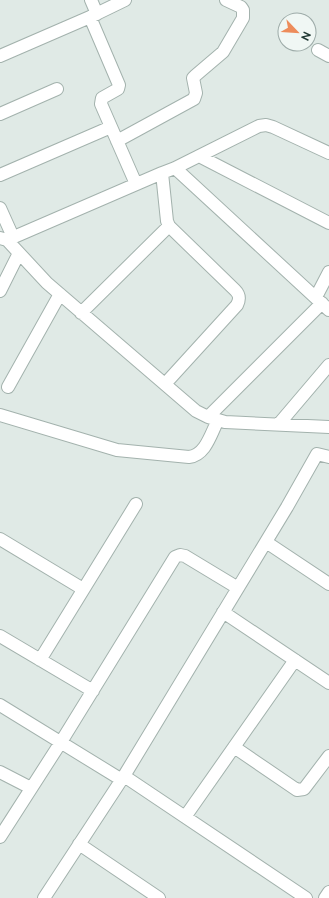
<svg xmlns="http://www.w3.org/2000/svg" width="329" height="898" font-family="Raleway,sans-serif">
  <rect width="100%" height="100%" fill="#e0eae6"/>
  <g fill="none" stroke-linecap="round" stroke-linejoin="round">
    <g stroke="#a3b2ad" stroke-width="14">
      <path id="street" d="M91,0L97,14
        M90,17L119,85L118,89L102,98L101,104L136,184
        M318,50L329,56
        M0,56L90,17L125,0
        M0,114L57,89
        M117,141L194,99L196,93L193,78L196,75L223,52L243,18V10L241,7L226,0
        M199,156L329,223
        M175,168L329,310
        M162,173L167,221L169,226L235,290C240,295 240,299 237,305L165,384
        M0,175L111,127
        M0,208L13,237
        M0,238L7,240L47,283L196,411L208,417L225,422L329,427
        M7,240L162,173L175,168L259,126L266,125L273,127L329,153
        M0,291L19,253
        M316,297L329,272
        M81,313L169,226
        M8,387L60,294
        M0,415L117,450L189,457C206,455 211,433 218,420
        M208,417L322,303
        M278,425L329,365
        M0,539L83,589
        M266,542L329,584
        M223,612L329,683
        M0,636L93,691
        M40,660L136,504
        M0,705L122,780
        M234,747L297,790L304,789L329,756
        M0,772L31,788
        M124,776L306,898
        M185,817L295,660
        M0,837L61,742L175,557L180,555L185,556L238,588
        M79,844L159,898
        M44,898L124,776L287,507L317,454L329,457
        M325,898L329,892"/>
    </g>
    <use href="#street" stroke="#fff" stroke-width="12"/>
  </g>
  <g transform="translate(297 32) rotate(115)"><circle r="19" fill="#f0f7f4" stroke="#9daba8"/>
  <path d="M0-3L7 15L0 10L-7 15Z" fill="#ed8c5b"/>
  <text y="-6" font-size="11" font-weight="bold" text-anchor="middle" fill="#213a35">N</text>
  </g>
</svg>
